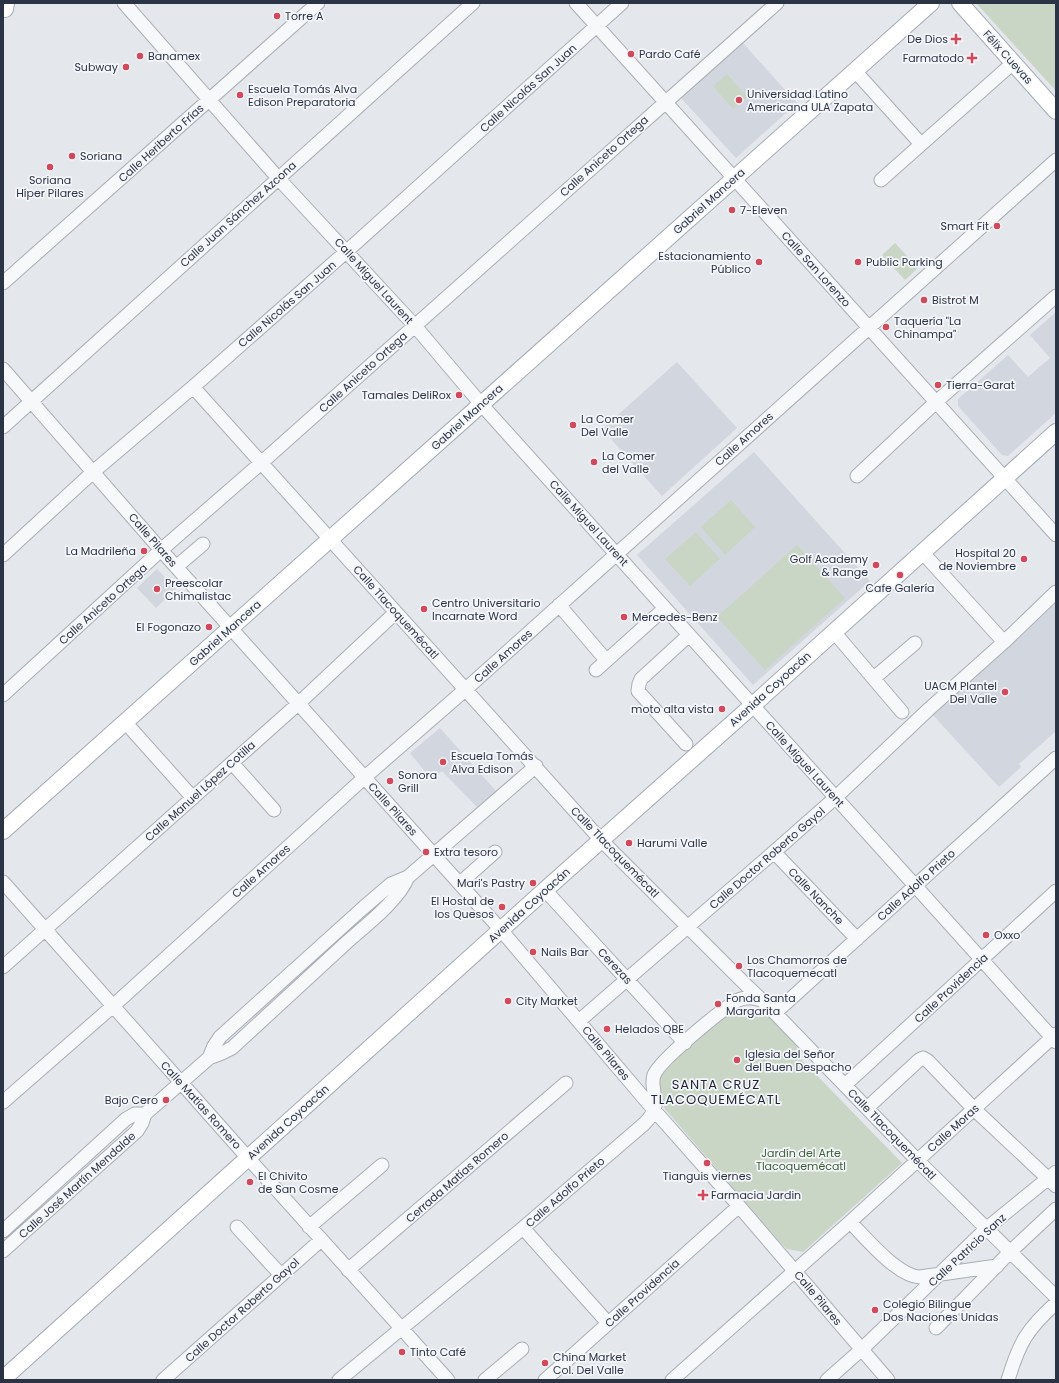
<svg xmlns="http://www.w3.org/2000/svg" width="1059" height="1383" font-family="Poppins,sans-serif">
  <rect width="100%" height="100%" fill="#e4e7ec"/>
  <path fill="#d2d6de" d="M742,42L797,103L736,158L681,98Z
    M1056,312V413L1008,456L1002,455L958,406V399L1008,355L1028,377L1050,358L1030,335Z
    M677,362L737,428L662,496L602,429Z
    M754,452L870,581L753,685L637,555Z
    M157,569L176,589L156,608L137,588Z
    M1056,600V731L1019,764L1021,767L999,787L931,713Z
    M440,728L496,791L477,807L442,771L431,779L410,753Z"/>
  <path fill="#c9d6c5" d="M976,3H1056V91Z
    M727,74L747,97L733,109L713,86Z
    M895,243L918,268L905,280L882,255Z
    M731,500L755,527L725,555L701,527Z
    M696,532L720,559L690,586L665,559Z
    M797,545L845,598L765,670L717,617Z
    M733,1009L768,1012L797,1045L796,1054L902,1163L803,1252L787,1249L778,1240L665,1109L654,1084L684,1051Z"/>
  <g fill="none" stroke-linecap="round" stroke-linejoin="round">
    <g stroke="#a9aeb7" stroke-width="15">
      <path id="minor" d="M124,3L278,178L415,326L481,404L1056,1042
        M576,3L1056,535
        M855,71L921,144
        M881,180L1013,63
        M3,283L318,3
        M3,369L161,550L501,930L654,1110L732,1198L888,1380
        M193,387L601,840L747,986L775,1013L917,1160L1056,1297
        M3,427L473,3
        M857,476L936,402L1056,296
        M922,552L1004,642
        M3,555L93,472L193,387L347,251L622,3
        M176,567L203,544
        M559,605L606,660
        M834,632L902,712
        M596,670L665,608
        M874,678L915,643
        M3,695L161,550L261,463L777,3
        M125,722L193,798
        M686,744L638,691L639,684L641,679L689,635
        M232,763L274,810
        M774,852L857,939
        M3,882L248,1158L448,1380
        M460,883L495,852
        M545,890L685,1043
        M3,967L299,703L395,613
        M775,1013L1056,758
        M579,1021L774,852L835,798L929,709L1004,642L1056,592
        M209,1058L214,1046L220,1037L363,908L391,884L408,877L536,766
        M845,1085L1056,891
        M3,1102L113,1006L365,777L466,689L1056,160
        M867,1108L919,1060L923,1058L928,1061L974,1109L1056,1186
        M850,1222C866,1238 897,1276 920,1277L997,1266
        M237,1227L281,1275
        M309,1227L382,1165
        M523,1228L608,1323
        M3,1231L126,1119L135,1114H145
        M3,1251L137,1131L142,1123L145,1114L209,1058L222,1053L232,1048C270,1013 308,978 346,943C365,926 399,900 408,877
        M348,1270L566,1083
        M936,1328L1010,1252L1056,1209
        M163,1380L321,1240
        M339,1380L523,1228L644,1124C649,1119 654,1113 655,1106C657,1095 650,1086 654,1075C660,1060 720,1011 736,1001C744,997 753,997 761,1000
        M485,1380L522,1349
        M545,1380L739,1206
        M672,1380L850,1222L1056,1034
        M827,1380L862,1349L987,1228L1056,1172
        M1008,1380C1019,1343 1027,1329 1056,1303"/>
    </g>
    <g stroke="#a3abb8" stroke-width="18">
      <path id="major" d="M960,3L1056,111
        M5,9L6,3
        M3,831L931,3
        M3,1379L545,890L753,705L1056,432"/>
    </g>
    <use href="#minor" stroke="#f7f8fa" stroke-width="13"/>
    <use href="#major" stroke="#fff" stroke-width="16"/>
  </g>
  <g fill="#d1495b" stroke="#f4f6f9" stroke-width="1.5">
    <circle cx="277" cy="16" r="4"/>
    <path d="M954 33h4v4h4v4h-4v4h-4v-4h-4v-4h4z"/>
    <circle cx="631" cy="54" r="4"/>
    <circle cx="140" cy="56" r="4"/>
    <path d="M970 52h4v4h4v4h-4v4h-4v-4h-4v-4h4z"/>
    <circle cx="126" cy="67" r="4"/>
    <circle cx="240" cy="95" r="4"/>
    <circle cx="739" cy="100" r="4"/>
    <circle cx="72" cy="156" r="4"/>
    <circle cx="50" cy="167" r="4"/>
    <circle cx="732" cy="210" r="4"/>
    <circle cx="997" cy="226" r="4"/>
    <circle cx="759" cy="262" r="4"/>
    <circle cx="858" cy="262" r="4"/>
    <circle cx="924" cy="300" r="4"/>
    <circle cx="886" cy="327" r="4"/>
    <circle cx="938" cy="385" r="4"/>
    <circle cx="459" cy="395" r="4"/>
    <circle cx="573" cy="425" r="4"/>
    <circle cx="594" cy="462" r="4"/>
    <circle cx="144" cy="551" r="4"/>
    <circle cx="1024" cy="559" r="4"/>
    <circle cx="876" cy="565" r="4"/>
    <circle cx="900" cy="575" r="4"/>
    <circle cx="157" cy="589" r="4"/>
    <circle cx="424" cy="609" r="4"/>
    <circle cx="624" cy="617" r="4"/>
    <circle cx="209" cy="627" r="4"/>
    <circle cx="1005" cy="692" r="4"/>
    <circle cx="722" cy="709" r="4"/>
    <circle cx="443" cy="762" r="4"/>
    <circle cx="390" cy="781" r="4"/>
    <circle cx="629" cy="843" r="4"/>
    <circle cx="426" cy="852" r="4"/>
    <circle cx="533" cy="883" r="4"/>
    <circle cx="502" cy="907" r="4"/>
    <circle cx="986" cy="935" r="4"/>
    <circle cx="533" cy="952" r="4"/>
    <circle cx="739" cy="966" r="4"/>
    <circle cx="508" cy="1001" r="4"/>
    <circle cx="718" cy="1004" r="4"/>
    <circle cx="607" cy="1029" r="4"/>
    <circle cx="737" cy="1060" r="4"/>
    <circle cx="166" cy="1100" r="4"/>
    <circle cx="707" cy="1163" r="4"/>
    <circle cx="250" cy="1182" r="4"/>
    <path d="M701 1189h4v4h4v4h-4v4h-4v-4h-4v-4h4z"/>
    <circle cx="875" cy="1310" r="4"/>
    <circle cx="402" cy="1352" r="4"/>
    <circle cx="545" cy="1363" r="4"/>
  </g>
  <g text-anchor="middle" stroke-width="3.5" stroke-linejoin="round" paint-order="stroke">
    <g font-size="11" fill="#2b3445" stroke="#f4f6f9" text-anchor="start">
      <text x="285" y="20">Torre A</text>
      <text x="948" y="43" text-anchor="end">De Dios</text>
      <text x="639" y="58">Pardo Café</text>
      <text x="148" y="60">Banamex</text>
      <text x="964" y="62" text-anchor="end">Farmatodo</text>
      <text x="118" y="71" text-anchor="end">Subway</text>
      <text x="248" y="93">Escuela Tomás Alva<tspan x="248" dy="13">Edison Preparatoria</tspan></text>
      <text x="747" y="98">Universidad Latino<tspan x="747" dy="13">Americana ULA Zapata</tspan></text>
      <text x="80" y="160">Soriana</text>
      <text x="50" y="184" text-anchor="middle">Soriana<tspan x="50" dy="13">Híper Pilares</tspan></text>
      <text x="740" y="214">7-Eleven</text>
      <text x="989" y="230" text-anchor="end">Smart Fit</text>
      <text x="751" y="260" text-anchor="end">Estacionamiento<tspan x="751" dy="13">Público</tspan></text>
      <text x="866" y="266">Public Parking</text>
      <text x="932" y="304">Bistrot M</text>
      <text x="894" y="325">Taquería "La<tspan x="894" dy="13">Chinampa"</tspan></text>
      <text x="946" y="389">Tierra-Garat</text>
      <text x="451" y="399" text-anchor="end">Tamales DeliRox</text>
      <text x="581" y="423">La Comer<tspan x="581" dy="13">Del Valle</tspan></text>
      <text x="602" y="460">La Comer<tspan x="602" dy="13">del Valle</tspan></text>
      <text x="136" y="555" text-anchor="end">La Madrileña</text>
      <text x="1016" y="557" text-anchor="end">Hospital 20<tspan x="1016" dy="13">de Noviembre</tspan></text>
      <text x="868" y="563" text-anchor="end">Golf Academy<tspan x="868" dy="13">&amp; Range</tspan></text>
      <text x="165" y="587">Preescolar<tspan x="165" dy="13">Chimalistac</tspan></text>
      <text x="900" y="592" text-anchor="middle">Cafe Galería</text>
      <text x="432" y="607">Centro Universitario<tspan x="432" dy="13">Incarnate Word</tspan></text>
      <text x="632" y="621">Mercedes-Benz</text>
      <text x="201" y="631" text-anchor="end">El Fogonazo</text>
      <text x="997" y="690" text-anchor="end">UACM Plantel<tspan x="997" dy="13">Del Valle</tspan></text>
      <text x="714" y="713" text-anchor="end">moto alta vista</text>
      <text x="451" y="760">Escuela Tomás<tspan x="451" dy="13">Alva Edison</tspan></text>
      <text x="398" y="779">Sonora<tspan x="398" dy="13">Grill</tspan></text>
      <text x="637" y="847">Harumi Valle</text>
      <text x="434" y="856">Extra tesoro</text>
      <text x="525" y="887" text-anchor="end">Mari's Pastry</text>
      <text x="494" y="905" text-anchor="end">El Hostal de<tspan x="494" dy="13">los Quesos</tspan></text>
      <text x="994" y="939">Oxxo</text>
      <text x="541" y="956">Nails Bar</text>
      <text x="747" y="964">Los Chamorros de<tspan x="747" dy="13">Tlacoquemecatl</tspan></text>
      <text x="726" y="1002">Fonda Santa<tspan x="726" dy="13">Margarita</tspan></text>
      <text x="516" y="1005">City Market</text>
      <text x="615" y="1033">Helados QBE</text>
      <text x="745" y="1058">Iglesia del Señor<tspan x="745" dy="13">del Buen Despacho</tspan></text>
      <text x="158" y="1104" text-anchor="end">Bajo Cero</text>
      <text x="258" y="1180">El Chivito<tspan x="258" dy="13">de San Cosme</tspan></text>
      <text x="707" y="1180" text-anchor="middle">Tianguis viernes</text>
      <text x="711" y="1199">Farmacia Jardin</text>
      <text x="883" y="1308">Colegio Bilingue<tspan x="883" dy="13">Dos Naciones Unidas</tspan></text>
      <text x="410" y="1356">Tinto Café</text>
      <text x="553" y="1361">China Market<tspan x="553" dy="13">Col. Del Valle</tspan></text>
    </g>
    <g font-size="11" fill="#2b3445" stroke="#f4f6f9">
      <text transform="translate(1008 57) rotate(48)" y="4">Félix Cuevas</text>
      <text transform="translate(528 88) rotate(-42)" y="4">Calle Nicolás San Juan</text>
      <text transform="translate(161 143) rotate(-42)" y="4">Calle Heriberto Frías</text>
      <text transform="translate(604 156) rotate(-42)" y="4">Calle Aniceto Ortega</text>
      <text transform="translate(709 201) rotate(-42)" y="4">Gabriel Mancera</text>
      <text transform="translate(238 214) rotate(-42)" y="4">Calle Juan Sánchez Azcona</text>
      <text transform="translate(816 269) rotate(48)" y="4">Calle San Lorenzo</text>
      <text transform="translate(374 281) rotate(48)" y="4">Calle Miguel Laurent</text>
      <text transform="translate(287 304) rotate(-41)" y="4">Calle Nicolás San Juan</text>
      <text transform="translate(363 372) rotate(-42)" y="4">Calle Aniceto Ortega</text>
      <text transform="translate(467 417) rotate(-42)" y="4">Gabriel Mancera</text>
      <text transform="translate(744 439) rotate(-42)" y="4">Calle Amores</text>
      <text transform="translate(589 523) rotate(48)" y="4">Calle Miguel Laurent</text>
      <text transform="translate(153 540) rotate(49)" y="4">Calle Pilares</text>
      <text transform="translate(103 604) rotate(-42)" y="4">Calle Aniceto Ortega</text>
      <text transform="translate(396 612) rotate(48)" y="4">Calle Tlacoquemécatl</text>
      <text transform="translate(225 633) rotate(-42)" y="4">Gabriel Mancera</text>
      <text transform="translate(503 656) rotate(-42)" y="4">Calle Amores</text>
      <text transform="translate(770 689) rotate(-42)" y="4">Avenida Coyoacán</text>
      <text transform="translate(805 764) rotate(48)" y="4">Calle Miguel Laurent</text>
      <text transform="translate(200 791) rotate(-42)" y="4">Calle Manuel López Cotilla</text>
      <text transform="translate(393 809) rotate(48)" y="4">Calle Pilares</text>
      <text transform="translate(615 852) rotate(46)" y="4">Calle Tlacoquemécatl</text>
      <text transform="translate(767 858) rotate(-41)" y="4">Calle Doctor Roberto Gayol</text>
      <text transform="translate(261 871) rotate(-42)" y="4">Calle Amores</text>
      <text transform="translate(916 885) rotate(-42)" y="4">Calle Adolfo Prieto</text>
      <text transform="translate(816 896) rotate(46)" y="4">Calle Nanche</text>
      <text transform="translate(529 905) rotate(-42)" y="4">Avenida Coyoacán</text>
      <text transform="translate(615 966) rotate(47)" y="4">Cerezas</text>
      <text transform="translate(951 988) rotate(-43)" y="4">Calle Providencia</text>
      <text transform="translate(606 1053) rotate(50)" y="4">Calle Pilares</text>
      <text transform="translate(201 1105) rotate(48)" y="4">Calle Matías Romero</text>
      <text transform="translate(288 1122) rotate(-42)" y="4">Avenida Coyoacán</text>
      <text transform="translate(953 1128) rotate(-42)" y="4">Calle Moras</text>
      <text transform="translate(892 1134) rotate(46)" y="4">Calle Tlacoquemécatl</text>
      <text transform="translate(457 1177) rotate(-41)" y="4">Cerrada Matías Romero</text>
      <text transform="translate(77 1185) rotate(-42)" y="4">Calle José Martín Mendalde</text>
      <text transform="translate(565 1192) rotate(-41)" y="4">Calle Adolfo Prieto</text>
      <text transform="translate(967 1250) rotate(-43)" y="4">Calle Patricio Sanz</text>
      <text transform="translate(642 1293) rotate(-42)" y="4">Calle Providencia</text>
      <text transform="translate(818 1298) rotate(50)" y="4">Calle Pilares</text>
      <text transform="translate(242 1310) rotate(-42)" y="4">Calle Doctor Roberto Gayol</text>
    </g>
    <g font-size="11" fill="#3f6138" stroke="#f4f6f9">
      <text x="801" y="1157">Jardín del Arte<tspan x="801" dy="13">Tlacoquemécatl</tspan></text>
    </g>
    <g font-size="13" letter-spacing="1" fill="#1d2536" stroke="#f4f6f9">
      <text x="716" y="1089">SANTA CRUZ<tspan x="716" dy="15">TLACOQUEMÉCATL</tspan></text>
    </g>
  </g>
  <rect width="1059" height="1383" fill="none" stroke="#2b3445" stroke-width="8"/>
</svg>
